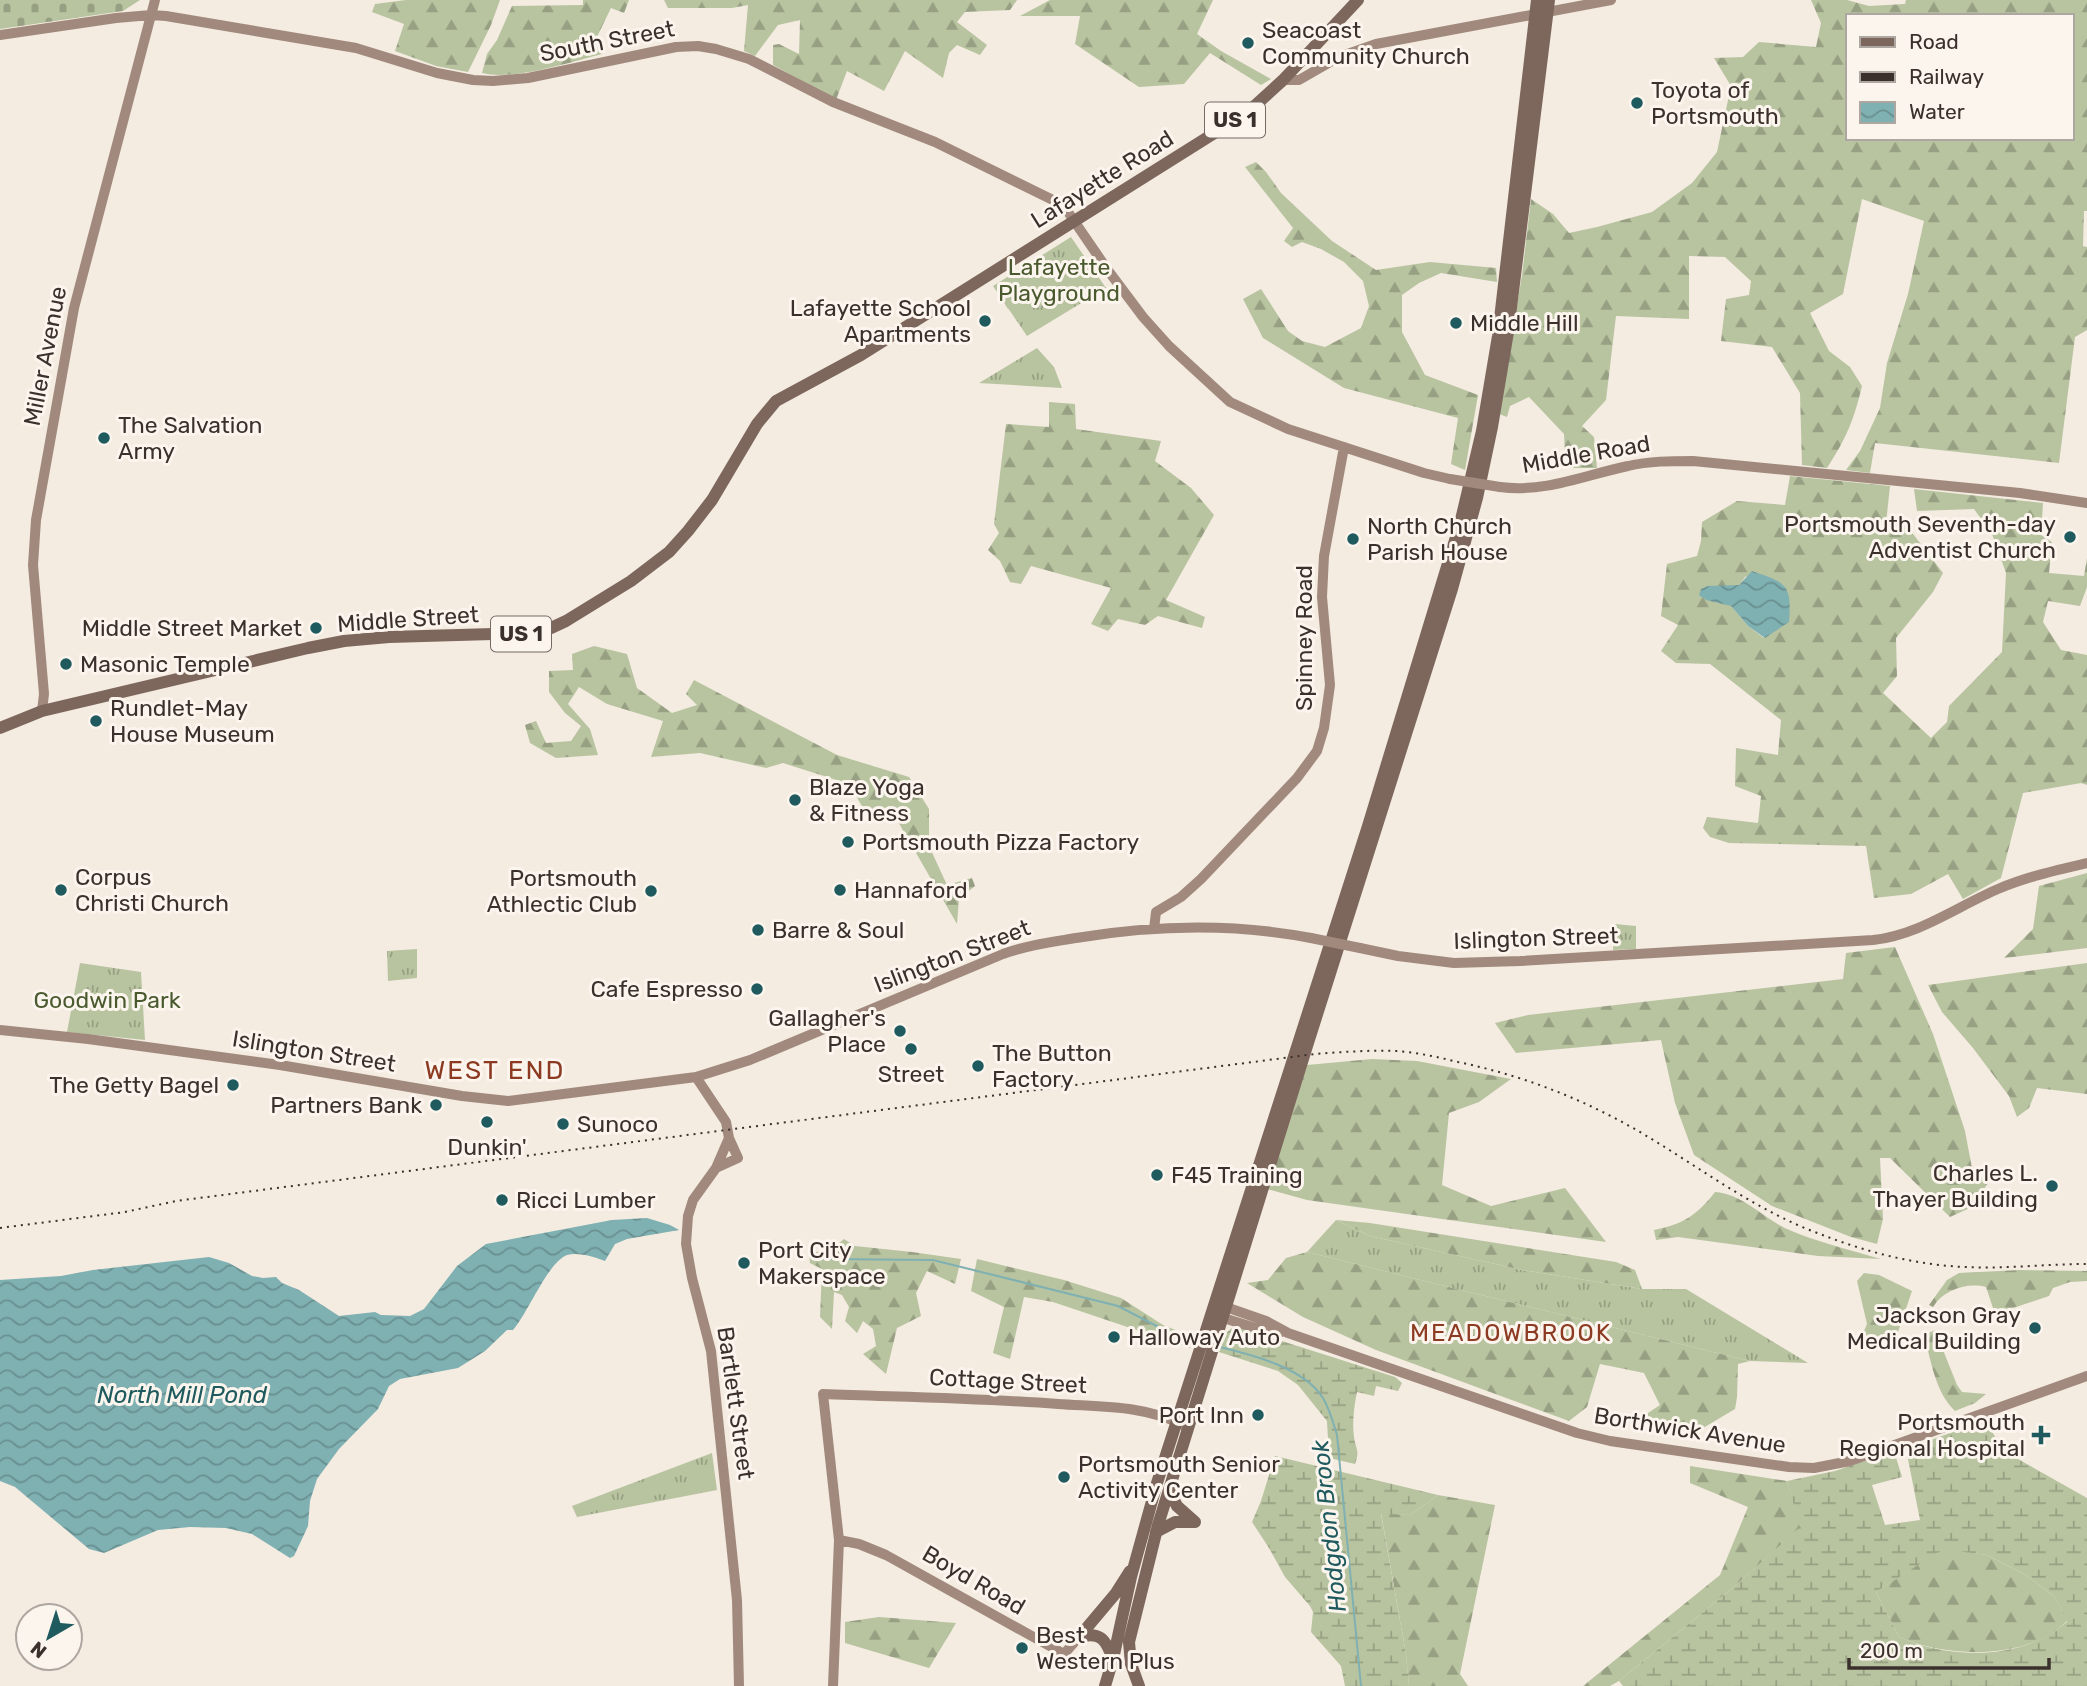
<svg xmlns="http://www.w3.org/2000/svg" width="2087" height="1686" font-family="Rubik,sans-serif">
  <defs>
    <pattern id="grass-tufts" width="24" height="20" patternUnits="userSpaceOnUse" patternTransform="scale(1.75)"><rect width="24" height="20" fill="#b8c4a0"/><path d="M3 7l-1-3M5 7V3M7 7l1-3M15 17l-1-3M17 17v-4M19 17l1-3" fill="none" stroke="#97a083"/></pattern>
    <pattern id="forest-firs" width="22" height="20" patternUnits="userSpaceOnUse" patternTransform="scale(1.75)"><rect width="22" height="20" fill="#b8c4a0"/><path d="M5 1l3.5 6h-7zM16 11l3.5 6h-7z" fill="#97a083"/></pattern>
    <pattern id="wetland-marsh" width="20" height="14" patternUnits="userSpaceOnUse" patternTransform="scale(1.75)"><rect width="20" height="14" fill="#b8c4a0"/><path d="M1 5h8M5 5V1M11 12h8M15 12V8" fill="none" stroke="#97a083"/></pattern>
    <pattern id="cemetery-stones" width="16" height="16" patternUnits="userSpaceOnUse" patternTransform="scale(1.75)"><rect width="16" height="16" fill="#b8c4a0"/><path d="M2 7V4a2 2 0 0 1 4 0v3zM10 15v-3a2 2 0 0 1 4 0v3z" fill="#97a083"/></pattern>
    <pattern id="water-waves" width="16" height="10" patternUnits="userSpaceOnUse" patternTransform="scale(1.75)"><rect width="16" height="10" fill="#7fb0b2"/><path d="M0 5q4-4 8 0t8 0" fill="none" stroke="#699091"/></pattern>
  </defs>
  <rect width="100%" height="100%" fill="#f4ebe1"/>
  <path fill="url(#grass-tufts)" d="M1071,237L1106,288L1027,336L993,286Z
    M1037,348L1054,367L1062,388L979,383Z
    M1615,924L1636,926V949L1613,950Z
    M417,949V978L388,981L387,951Z
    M80,963L141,972L145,1040L67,1032Z
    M1336,1220L1370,1236L1522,1270L1642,1289H1686L1808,1363L1750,1361L1307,1252Z
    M712,1453L717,1490L577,1517L572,1506Z"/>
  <path fill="url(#forest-firs)" fill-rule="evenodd" d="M406,0H500L491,25L468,72L436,66L395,51L404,24L372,12L375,4Z
    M583,0H629L624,13L611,8L595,41L602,54C571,62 513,81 482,73L487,54L497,40L512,6L583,5Z
    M664,0H1017L1010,10L965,12L957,22L987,45L980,55L957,45L949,53L943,78L905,51L884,91L847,71L836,100L773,65V45L779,44L799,54L800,20L778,25L755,56L744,51L748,5L732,8H668Z
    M1050,0H1213L1197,34L1221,51L1271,79L1261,85L1210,53L1184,84L1139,87L1075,44L1080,16H1020Z
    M1811,0H1847L1869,6L1905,4L1906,0H2087V211H2084L2083,246L2087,247V330L2075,337L2059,463L1875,443L1870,473L1846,470L1860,451L1880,408L1887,363L1908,294L1924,221L1862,199L1843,294L1810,313L1829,351L1850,367L1862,386C1854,420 1846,439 1827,468L1802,465L1800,393L1772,347L1721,341L1726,299L1749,295L1751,281L1725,257L1689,256V319L1616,316L1606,400L1582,426L1594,437L1597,468H1573L1565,454L1564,434L1529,397L1510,406L1507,417L1499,414L1522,275L1531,199L1553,214L1569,233L1597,227L1652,212L1692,183L1717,152L1731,86L1714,58L1743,57L1759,42L1816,47L1821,23ZM1847,16H2071V138H1847Z
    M1256,162L1266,172L1281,193L1332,241L1376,270L1430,262L1496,268L1497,282L1441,273L1419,283L1402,295V332L1425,375L1478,395L1465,470L1451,464L1458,418L1344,388L1263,338L1243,299L1261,289L1288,331L1302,341L1325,347L1361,328L1369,306L1363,281L1344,262L1321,249L1302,242L1292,247L1284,241L1293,228L1245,167Z
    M1049,402L1075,404L1076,429L1161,441L1155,461L1191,488L1214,515L1166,600L1205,617L1202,628L1158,616L1145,625L1118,619L1108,631L1091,624L1111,588L1031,566L1021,584L1010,582L1000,561L988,550L999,533L994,524L1006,424L1049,427Z
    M1790,476L1890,486L1886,523L1907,526L1943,573L1933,592L1896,638L1897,676L1883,693L1931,738L1947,722L1949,706L2002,652L2006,573L1992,534L1974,509L1917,511L1914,489L2043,503L2041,535L2052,542L2049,573L2084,576L2087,558V587L2080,606L2048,601L2043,622L2061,650L2087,655V785L2081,783L2023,793L2001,878L1963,899L1948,874L1911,894L1874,898L1866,846L1729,843L1710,837L1703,828L1707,817L1758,823L1761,796L1735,786L1736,748L1778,755L1781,720L1710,664L1676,663L1661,651L1678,625L1661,616L1667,564L1697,556L1701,541L1702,522L1737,501L1785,505ZM1746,576L1789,621L1764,638L1748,626L1731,606L1733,586L1739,585Z
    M594,646L627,654L637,688L672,713L697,705L686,694L694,680L837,755L909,777L929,809V846L947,885L972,878L975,886L959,899L957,924L889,806L869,818L849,784L783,763L766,768L700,753L651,757L663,721L607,704L579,687L568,704L590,729L598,755L556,758L530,743L525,725L536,721L546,743L571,741L581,726L565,713L549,692V671L573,670L572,654Z
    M2087,873V948L2004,958L2033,929L2039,886Z
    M1895,947L1933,1034L1965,1131L1972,1168L1988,1183L1972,1207L1950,1217L1890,1158H1880L1883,1219L1877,1244L1851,1237L1772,1206L1694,1155L1675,1103L1661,1040L1516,1053L1495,1023L1528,1015L1843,979L1846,953Z
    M2087,963V1094L2037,1088L2029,1108L2017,1117L2009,1096L1973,1048L1942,1012L1928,985Z
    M1372,1059L1417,1061L1511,1079L1479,1102L1449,1113L1442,1185L1491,1206L1565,1188L1606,1242L1307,1200L1267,1189L1307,1065Z
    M1715,1192C1743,1194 1763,1218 1787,1229C1817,1242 1850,1250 1881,1259L1818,1256L1678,1237L1656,1240L1654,1230C1684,1224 1697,1215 1715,1192Z
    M1336,1220L1370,1223L1616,1262L1635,1270L1642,1289L1522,1270L1370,1236Z
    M844,1239L855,1246L912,1252L961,1259L955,1284L927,1271L916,1293L921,1316L897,1328L886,1374L863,1354L876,1346L873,1329L863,1321L857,1333L845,1321L849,1307L842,1295L834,1292L832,1329L820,1317L822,1269L810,1263L809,1253L831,1250Z
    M1307,1252L1750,1361L1738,1364L1737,1397L1735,1409L1703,1428L1639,1419L1660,1405L1644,1373L1600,1364L1587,1407L1569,1421L1376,1350L1303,1317L1247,1283L1268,1280L1286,1258Z
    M977,1259L1064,1280L1121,1298L1163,1325L1193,1337L1190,1348L1053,1302L1024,1297L1010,1359L993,1353L1004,1307L971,1291Z
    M2020,1270L2087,1271V1281L2070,1282L2053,1288L2049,1296L1995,1314L1986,1287C1967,1282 1943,1290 1933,1307L1929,1305L1947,1280L1959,1273Z
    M1864,1273L1879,1275L1912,1291L1898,1332L1857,1347L1867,1324L1857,1281Z
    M1935,1330L1957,1385L1962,1392L1986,1394L1975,1403L1955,1411C1935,1392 1931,1360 1924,1335Z
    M1690,1466L1787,1481L1801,1527L1735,1586L1619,1681L1610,1686H1583L1720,1575L1748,1507L1690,1483Z
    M1438,1495L1495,1505L1460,1674L1468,1686H1409L1406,1654L1381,1513L1410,1515Z
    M1943,1548L1987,1555L2024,1574L2055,1597L2067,1621C2061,1626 2056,1632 2050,1635C2006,1659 1943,1656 1899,1637L1876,1592Z
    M879,1617L956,1623L929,1668L845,1643V1622Z"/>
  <path fill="url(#wetland-marsh)" fill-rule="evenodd" d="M1232,1328H1241L1395,1377L1402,1383L1398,1391L1376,1386L1374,1396L1357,1392C1354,1407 1352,1422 1354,1437C1356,1450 1360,1450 1355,1464L1329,1458L1327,1421L1298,1385L1278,1371L1219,1352L1225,1334Z
    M1986,1420L2002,1450L2087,1498V1686H1623L1619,1681L1735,1586L1800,1527L1787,1481L1835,1471L1894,1451L1902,1477L1872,1485L1885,1525L1920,1520L1906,1449ZM1943,1549L1987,1555L2024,1574L2055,1597L2067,1622C2061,1626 2056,1632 2049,1635C2005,1660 1944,1657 1899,1637L1876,1592Z
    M1275,1456L1438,1495L1410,1515L1381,1514L1406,1654L1409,1686H1345L1341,1666L1311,1632L1313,1612L1310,1606L1285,1577L1269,1548L1252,1522L1261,1501Z"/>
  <path fill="url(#cemetery-stones)" d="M0,0H140L123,11L0,29Z"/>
  <path fill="#b8c4a0" d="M1022,283L1030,296L1008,309L1000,296Z
    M660,1479L665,1493L635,1501L631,1488Z"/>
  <path fill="url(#water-waves)" d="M1752,571C1786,583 1792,583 1789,622L1765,638L1748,626L1731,606L1706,600L1699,595L1701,589L1708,586L1739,585Z
    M647,1218L670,1225L679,1230L627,1239L615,1244L605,1261C594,1257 579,1252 567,1255C548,1262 528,1313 513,1330H507L485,1351L458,1368L400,1379L389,1386L378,1409L339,1449L317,1479L310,1501L308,1526L294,1556L290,1558L252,1534L226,1528L190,1527L158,1530L104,1553L89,1549L15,1487L0,1481V1280L61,1276L93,1270L209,1257L229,1263L252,1276L263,1278L276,1277L282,1283L299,1290L339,1316L375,1312L381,1315L410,1316L424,1309L457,1266L486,1244L612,1220Z"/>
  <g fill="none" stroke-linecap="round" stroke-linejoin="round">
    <path stroke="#7fb0b2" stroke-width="2" d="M824,1259L933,1260L1118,1306L1174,1335L1196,1341
      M1220,1347C1253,1355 1304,1368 1323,1398C1330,1410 1333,1422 1337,1435L1361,1686"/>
    <path stroke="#a18a7d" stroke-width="10" d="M0,35L116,18L151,15L166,16L356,48L437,73L473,80L493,81L528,78L676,47L698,46L716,49L749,59L833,102L935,142L1059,203L1068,212L1107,269L1143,317L1169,346L1230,402L1288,429L1424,473L1450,479
      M1283,80H1299L1339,57L1376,44L1611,0
      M1500,487C1545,493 1585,475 1628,466C1649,461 1671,461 1693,461L2020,493L2087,503
      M42,711L44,694L33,565L36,520L74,308L155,0
      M1154,929L1156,912L1181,897L1201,879L1297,778L1317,751L1324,728L1330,685L1322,597L1324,556L1344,447
      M1360,948L1398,956L1454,963L1520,961L1873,940C1919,935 1956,907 1998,889C2026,877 2057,870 2087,863
      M0,1030L88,1039L280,1065L462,1096L508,1101L696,1077L750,1060L1003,954C1027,945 1052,942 1076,938C1154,925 1233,923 1311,938
      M696,1077L726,1122L729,1138L738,1158L716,1168L693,1200L688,1216L686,1244L692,1278L711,1351L737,1600L739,1686
      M716,1168L729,1138
      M1220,1305L1266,1321L1288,1333L1577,1433L1610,1441L1789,1467L1814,1468L1850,1461L2087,1376
      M1217,1316L1262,1330L1282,1332
      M839,1540L859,1544L886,1555L1064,1654L1079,1637
      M833,1686L839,1540L823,1394C902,1397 979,1398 1058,1404C1099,1407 1145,1405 1183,1425"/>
    <path stroke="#7d675c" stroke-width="12" d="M0,728L42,711L308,648L344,641L389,637L529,633L551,628L566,621L631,581L669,552L688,531L712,500L757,424L776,401L861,355L1248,112L1283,80L1358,0
      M1169,1490L1177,1506L1195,1522
      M1156,1532L1175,1522H1195
      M1079,1637L1116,1593L1130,1571
      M1079,1637C1101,1631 1106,1640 1113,1659
      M1105,1686L1113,1659L1131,1577L1157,1483L1368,826L1460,524L1482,431L1498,336L1537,0
      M1139,1686L1131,1664L1129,1642L1158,1525L1307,1046L1452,589L1477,498L1492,427L1508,332L1549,0"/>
    <path stroke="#3b302b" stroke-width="2" stroke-dasharray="2 5" stroke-linecap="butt" d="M0,1228L125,1212L176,1201L1315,1054C1342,1052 1369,1050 1395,1051C1416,1052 1437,1057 1458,1062C1525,1076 1586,1100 1645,1135C1702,1169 1757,1211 1820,1234C1866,1252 1916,1265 1965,1267C2005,1269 2046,1264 2087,1264"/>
    <path stroke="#a18a7d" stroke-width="10" d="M1450,479L1500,487
      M1311,938L1360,948"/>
  </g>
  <g fill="#1f5a5e" stroke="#fbf5ee" stroke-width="2.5">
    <circle cx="1248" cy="43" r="7"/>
    <circle cx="1637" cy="103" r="7"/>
    <circle cx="985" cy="321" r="7"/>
    <circle cx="1456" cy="323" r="7"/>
    <circle cx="104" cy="438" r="7"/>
    <circle cx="2070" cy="537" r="7"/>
    <circle cx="1353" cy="539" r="7"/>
    <circle cx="316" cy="628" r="7"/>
    <circle cx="66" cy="664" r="7"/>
    <circle cx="96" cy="721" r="7"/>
    <circle cx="795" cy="800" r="7"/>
    <circle cx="848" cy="842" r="7"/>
    <circle cx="61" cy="890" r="7"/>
    <circle cx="840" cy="890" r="7"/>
    <circle cx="651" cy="891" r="7"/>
    <circle cx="758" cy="930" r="7"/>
    <circle cx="757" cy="989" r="7"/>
    <circle cx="900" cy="1031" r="7"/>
    <circle cx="911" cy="1049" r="7"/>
    <circle cx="978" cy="1066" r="7"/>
    <circle cx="233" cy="1085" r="7"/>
    <circle cx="436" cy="1105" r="7"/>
    <circle cx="487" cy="1122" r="7"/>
    <circle cx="563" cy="1124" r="7"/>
    <circle cx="1157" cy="1175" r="7"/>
    <circle cx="2052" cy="1186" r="7"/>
    <circle cx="502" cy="1200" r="7"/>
    <circle cx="744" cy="1263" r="7"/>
    <circle cx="2035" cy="1328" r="7"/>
    <circle cx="1114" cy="1337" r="7"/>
    <circle cx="1258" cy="1415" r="7"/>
    <path d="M2037.5 1424.5h7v7h7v7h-7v7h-7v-7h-7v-7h7z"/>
    <circle cx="1064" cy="1477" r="7"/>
    <circle cx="1022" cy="1648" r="7"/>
  </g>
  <g text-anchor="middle" stroke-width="6" stroke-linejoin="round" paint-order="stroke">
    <g fill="#fbf5ee" stroke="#756b66" stroke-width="2">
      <rect x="1205" y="102.5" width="60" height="35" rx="5"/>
      <rect x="491" y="616.5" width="60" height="35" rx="5"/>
    </g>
    <g font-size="21" font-weight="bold" fill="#3b302b">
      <text x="1235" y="127">US 1</text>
      <text x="521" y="641">US 1</text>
    </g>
    <g font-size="23" fill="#3b302b" stroke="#fbf5ee" text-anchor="start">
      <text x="1262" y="38">Seacoast<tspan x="1262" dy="26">Community Church</tspan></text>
      <text x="1651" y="98">Toyota of<tspan x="1651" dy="26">Portsmouth</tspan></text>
      <text x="971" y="316" text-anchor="end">Lafayette School<tspan x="971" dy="26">Apartments</tspan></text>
      <text x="1470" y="331">Middle Hill</text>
      <text x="118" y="433">The Salvation<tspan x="118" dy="26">Army</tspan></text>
      <text x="2056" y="532" text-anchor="end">Portsmouth Seventh-day<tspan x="2056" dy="26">Adventist Church</tspan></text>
      <text x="1367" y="534">North Church<tspan x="1367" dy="26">Parish House</tspan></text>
      <text x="302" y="636" text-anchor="end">Middle Street Market</text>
      <text x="80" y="672">Masonic Temple</text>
      <text x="110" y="716">Rundlet-May<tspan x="110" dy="26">House Museum</tspan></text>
      <text x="809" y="795">Blaze Yoga<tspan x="809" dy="26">&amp; Fitness</tspan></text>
      <text x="862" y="850">Portsmouth Pizza Factory</text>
      <text x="75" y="885">Corpus<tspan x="75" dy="26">Christi Church</tspan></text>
      <text x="637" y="886" text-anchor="end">Portsmouth<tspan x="637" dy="26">Athlectic Club</tspan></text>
      <text x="854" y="898">Hannaford</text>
      <text x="772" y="938">Barre &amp; Soul</text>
      <text x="743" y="997" text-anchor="end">Cafe Espresso</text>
      <text x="886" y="1026" text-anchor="end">Gallagher's<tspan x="886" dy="26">Place</tspan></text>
      <text x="992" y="1061">The Button<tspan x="992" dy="26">Factory</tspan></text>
      <text x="911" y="1082" text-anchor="middle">Street</text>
      <text x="219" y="1093" text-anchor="end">The Getty Bagel</text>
      <text x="422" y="1113" text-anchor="end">Partners Bank</text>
      <text x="577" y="1132">Sunoco</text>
      <text x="487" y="1155" text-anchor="middle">Dunkin'</text>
      <text x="2038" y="1181" text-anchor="end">Charles L.<tspan x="2038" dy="26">Thayer Building</tspan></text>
      <text x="1171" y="1183">F45 Training</text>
      <text x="516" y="1208">Ricci Lumber</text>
      <text x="758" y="1258">Port City<tspan x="758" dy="26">Makerspace</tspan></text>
      <text x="2021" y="1323" text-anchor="end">Jackson Gray<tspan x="2021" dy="26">Medical Building</tspan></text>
      <text x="1128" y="1345">Halloway Auto</text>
      <text x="1244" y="1423" text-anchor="end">Port Inn</text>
      <text x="2025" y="1430" text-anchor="end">Portsmouth<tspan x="2025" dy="26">Regional Hospital</tspan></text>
      <text x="1078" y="1472">Portsmouth Senior<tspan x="1078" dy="26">Activity Center</tspan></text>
      <text x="1036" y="1643">Best<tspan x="1036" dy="26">Western Plus</tspan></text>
    </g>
    <g font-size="23" fill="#3b302b" stroke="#fbf5ee">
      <text transform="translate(607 41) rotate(-11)" y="8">South Street</text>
      <text transform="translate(1102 179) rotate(-32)" y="8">Lafayette Road</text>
      <text transform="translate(45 356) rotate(-79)" y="8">Miller Avenue</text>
      <text transform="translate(1586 454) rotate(-10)" y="8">Middle Road</text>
      <text transform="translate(408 619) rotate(-4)" y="8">Middle Street</text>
      <text transform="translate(1304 638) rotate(-90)" y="8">Spinney Road</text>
      <text transform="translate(1536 938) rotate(-2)" y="8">Islington Street</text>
      <text transform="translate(952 956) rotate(-21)" y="8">Islington Street</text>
      <text transform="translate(314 1051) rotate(9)" y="8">Islington Street</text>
      <text transform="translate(1008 1381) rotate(3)" y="8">Cottage Street</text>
      <text transform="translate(736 1403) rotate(82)" y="8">Bartlett Street</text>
      <text transform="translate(1690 1430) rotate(9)" y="8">Borthwick Avenue</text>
      <text transform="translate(974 1580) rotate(30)" y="8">Boyd Road</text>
    </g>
    <g font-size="23" fill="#4a5a2e" stroke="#fbf5ee">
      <text x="1059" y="275">Lafayette<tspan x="1059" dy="26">Playground</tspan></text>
      <text x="107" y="1008">Goodwin Park</text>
    </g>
    <g font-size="24" letter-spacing="2" fill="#8c3b22" stroke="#fbf5ee">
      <text x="1511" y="1341">MEADOWBROOK</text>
    </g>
    <g font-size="24" font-style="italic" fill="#1f5a5e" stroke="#fbf5ee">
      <text x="182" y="1403">North Mill Pond</text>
      <text transform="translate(1329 1526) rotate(-96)" y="8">Hodgdon Brook</text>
    </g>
    <g font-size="26" letter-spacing="2" fill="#8c3b22" stroke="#fbf5ee">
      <text x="495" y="1079">WEST END</text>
    </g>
  </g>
  <rect x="1846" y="14" width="228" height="126" fill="#fbf5ee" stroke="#aea6a0" stroke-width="2"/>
  <rect x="1860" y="37" width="35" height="10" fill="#7d675c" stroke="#aea6a0" stroke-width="2"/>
  <text x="1909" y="49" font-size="21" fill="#3b302b">Road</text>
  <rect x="1860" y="72" width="35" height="10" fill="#3b302b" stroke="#aea6a0" stroke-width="2"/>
  <text x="1909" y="84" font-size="21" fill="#3b302b">Railway</text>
  <rect x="1860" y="102" width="35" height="21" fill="url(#water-waves)" stroke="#aea6a0" stroke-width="2"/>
  <text x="1909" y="119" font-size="21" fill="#3b302b">Water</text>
  <g transform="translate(49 1637) rotate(219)"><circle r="33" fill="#fbf5ee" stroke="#aea6a0" stroke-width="2"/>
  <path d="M0-5L12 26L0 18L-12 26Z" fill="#1f5a5e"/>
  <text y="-10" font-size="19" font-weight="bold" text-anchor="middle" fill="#3b302b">N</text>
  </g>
  <path d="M1849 1658v10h200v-10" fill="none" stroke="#3b302b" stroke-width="3.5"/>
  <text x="1860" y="1658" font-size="21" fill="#3b302b" stroke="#fbf5ee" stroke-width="5" paint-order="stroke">200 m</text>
</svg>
